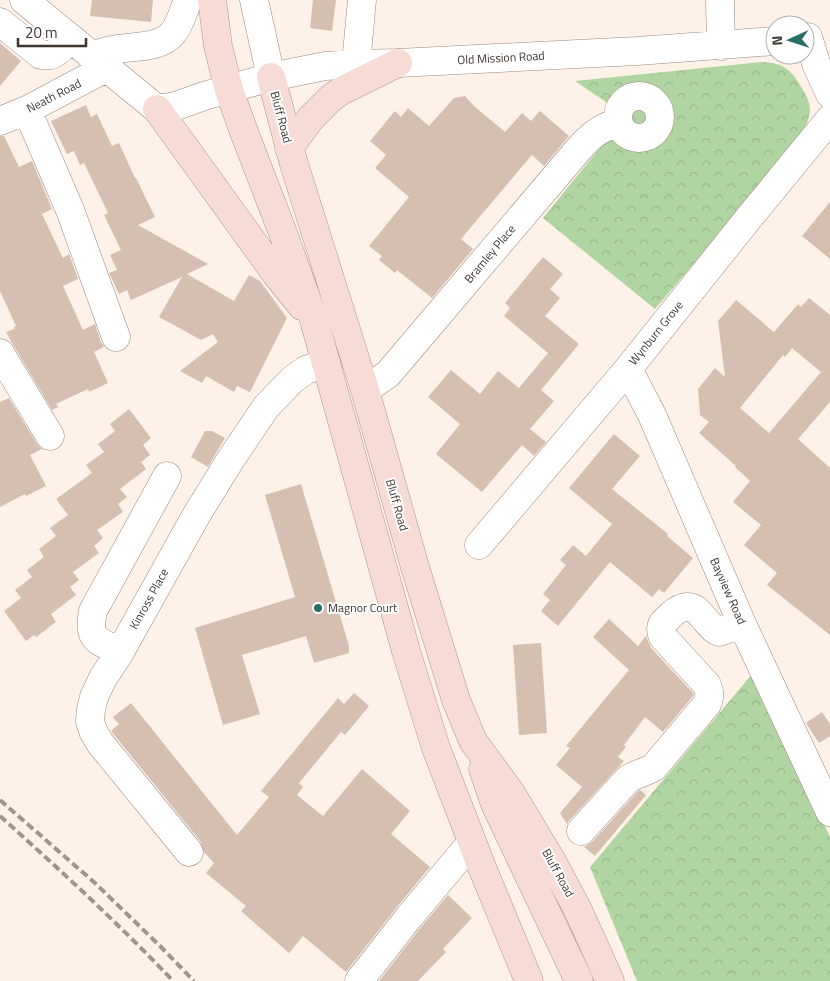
<svg xmlns="http://www.w3.org/2000/svg" width="830" height="981" font-family="'Titillium Web',sans-serif">
  <defs>
    <pattern id="park-crowns" width="20" height="18" patternUnits="userSpaceOnUse" patternTransform="scale(1.25)"><rect width="20" height="18" fill="#b0d5a2"/><path d="M2 6a3 3 0 1 1 6 0M12 15a3 3 0 1 1 6 0" fill="none" stroke="#98b78c"/></pattern>
  </defs>
  <rect width="100%" height="100%" fill="#fef1e8"/>
  <path fill="url(#park-crowns)" d="M762,62C785,63 791,70 802,88C806,95 810,102 810,110C809,122 803,133 797,142L655,309L543,218L607,139L609,104L575,81Z
    M753,673L830,837V981H637L590,867Z"/>
  <path fill="#d5bfb1" fill-rule="evenodd" d="M92,0H153L151,22L90,16Z
    M313,0H336L332,31L310,28Z
    M0,43L21,61L0,86Z
    M465,96L474,106L505,132L522,113L531,121L540,111L569,136L544,166L532,155L498,195L461,239L473,249L432,298L397,270L395,273L379,260L382,256L369,246L409,197L375,168L386,155L370,141L395,111L401,117L408,108L429,126L454,98Z
    M86,105L91,117L97,114L112,146L119,143L135,178H136L155,217L138,225L208,264L187,274L234,301L249,275L260,281L287,318L250,392L237,386L234,392L206,376L202,383L180,371L218,342L213,334L201,340L159,317L182,277L131,300L127,290L119,294L109,273L117,270L110,255L121,250L104,215L108,213L84,163L80,165L74,151L67,154L51,121Z
    M0,136H4L19,167L32,161L52,209L42,214L63,258L69,254L78,279L63,286L83,330L95,324L101,342L104,347L94,352L108,383L89,392L88,389L56,404L58,407L52,410L12,343L6,332L14,329V327L16,326L0,291Z
    M830,202V259L802,236Z
    M543,257L563,274L550,289L560,298L545,316L579,344L541,390L554,401L530,429L546,442L534,456L522,445L482,492L436,454L460,424L428,397L451,370L480,394L498,371L519,388L548,353L504,316L510,308L505,303Z
    M809,298L830,315V402L798,439L830,468V635L767,585L777,573L744,545L761,525L733,502L750,481L735,467L736,466L699,433L709,422L700,415L698,389L715,368L725,377L718,321L736,300L774,332L798,304L801,307ZM792,348L821,372L769,433L740,408L783,355L785,357Z
    M9,398L37,444L42,449L30,455L46,486L26,496L25,494L0,507V402Z
    M129,409L151,438L143,445L150,455L141,462L146,469L120,489L127,497L118,504L123,512L97,530L103,538L94,546L99,553L73,572L79,580L70,587L76,595L51,614L56,622L36,637L34,635L26,641L4,611L21,598L15,590L32,577L27,570L44,557L39,549L56,536L50,528L68,515L56,499L92,473L86,465L104,452L98,444L115,431L110,424Z
    M205,431H212L225,438L208,467L191,457Z
    M614,434L640,456L612,489L668,534L667,536L693,558L664,593L659,589L652,597L610,562L558,626L541,611L550,600L543,594L566,565L560,560L573,545L586,556L612,524L569,488Z
    M301,484L349,646V653L314,663L306,636L242,655L260,714L223,725L195,628L295,597L265,495Z
    M609,619L638,646L646,636L651,648L693,693L694,695L663,732L645,717L624,745L626,747L618,757L624,761L569,821L567,824L560,813L582,787L556,765L570,748L566,746L629,670L593,637Z
    M541,643L547,733L519,735L513,645Z
    M354,693L369,706L345,735L341,732L299,783L303,787L297,795L323,816L362,769L410,811L391,834L430,867L397,907L346,972L303,936L289,953L241,911L246,906L206,873L214,863L204,852L201,842L111,731L119,724L113,717L131,703L237,835L269,797L261,791L338,698L344,704Z
    M822,712L830,724V736L819,743L806,723Z
    M640,790L646,795L595,856L583,846H586L593,841L638,791Z
    M448,895L472,918L443,949L446,952L418,981H379L421,927Z"/>
  <g fill="none" stroke-linecap="round" stroke-linejoin="round">
    <g stroke="#9b8779" stroke-width="29">
      <path id="minor" d="M24,0L157,109L176,106L204,96L271,77L325,66L356,64L398,63L637,51L775,41
        M254,0L271,77
        M720,0L721,46
        M0,22L41,55H51L58,51L72,39
        M808,37L817,66L830,94
        M91,56C100,53 109,50 118,49C136,46 161,48 173,33C181,23 183,11 188,0
        M356,64L362,0
        M618 117a21 21 0 1 1 42 0a21 21 0 1 1-42 0Z
        M27,110L70,210L116,337
        M0,121L27,110L106,68
        M0,353L50,436
        M628,369L652,415L742,624L830,812
        M365,390L388,374L405,354L578,150C590,136 600,128 618,122
        M479,545L628,369L748,219L830,119
        M120,652C97,640 87,640 93,611L167,476
        M581,831L628,779C636,774 646,772 654,767L707,704C710,697 710,693 707,685L663,637C660,630 660,625 666,620C677,608 690,600 702,616C708,622 711,629 719,632L742,624
        M189,852L100,743L93,731L90,721L91,710L94,697L103,678L120,652L197,514L231,459L266,407L292,380L306,370L326,363
        M359,981L409,917L472,842"/>
    </g>
    <g stroke="#b29289" stroke-width="29">
      <path id="major" d="M212,0L218,46L229,90L244,132L283,233L314,320L406,651L436,748L481,865L529,981
        M271,77L294,164L365,390L415,567L456,700L473,741L511,793L553,863L578,910L610,981
        M157,109L276,274L302,306
        M289,148L311,118L331,98L341,91L398,63
        M483,769L495,804L579,981"/>
    </g>
    <use href="#minor" stroke="#fff" stroke-width="28"/>
    <use href="#major" stroke="#f6dcd5" stroke-width="28"/>
    <path stroke="#a0958e" stroke-width="4" stroke-dasharray="8 4" stroke-linecap="butt" d="M0,800L95,883L160,946L194,981
      M0,816C59,869 118,923 173,981"/>
  </g>
  <circle fill="#276f67" stroke="#fff" stroke-width="2" cx="318" cy="608" r="5"/>
  <g text-anchor="middle" stroke-width="4" stroke-linejoin="round" paint-order="stroke">
    <g font-size="12" fill="#3f3630" stroke="#fff">
      <text transform="translate(501 58) rotate(-3)" y="4">Old Mission Road</text>
      <text transform="translate(54 96) rotate(-27)" y="4">Neath Road</text>
      <text transform="translate(281 117) rotate(75)" y="4">Bluff Road</text>
      <text transform="translate(490 254) rotate(-50)" y="4">Bramley Place</text>
      <text transform="translate(656 333) rotate(-51)" y="4">Wynburn Grove</text>
      <text transform="translate(397 505) rotate(74)" y="4">Bluff Road</text>
      <text transform="translate(728 591) rotate(66)" y="4">Bayview Road</text>
      <text transform="translate(149 599) rotate(-61)" y="4">Kinross Place</text>
      <text transform="translate(558 873) rotate(61)" y="4">Bluff Road</text>
    </g>
    <g font-size="12" fill="#3f3630" stroke="#fff" text-anchor="start">
      <text x="328" y="612">Magnor Court</text>
    </g>
  </g>
  <g transform="translate(790 40) rotate(267)"><circle r="24" fill="#ffffff" stroke="#b2afac"/>
  <path d="M0-4L9 19L0 12L-9 19Z" fill="#276f67"/>
  <text y="-8" font-size="14" font-weight="bold" text-anchor="middle" fill="#3f3630">N</text>
  </g>
  <path d="M18 38v8h68v-8" fill="none" stroke="#3f3630" stroke-width="2.5"/>
  <text x="25" y="38" font-size="15" fill="#3f3630" stroke="#ffffff" stroke-width="4" paint-order="stroke">20 m</text>
</svg>
